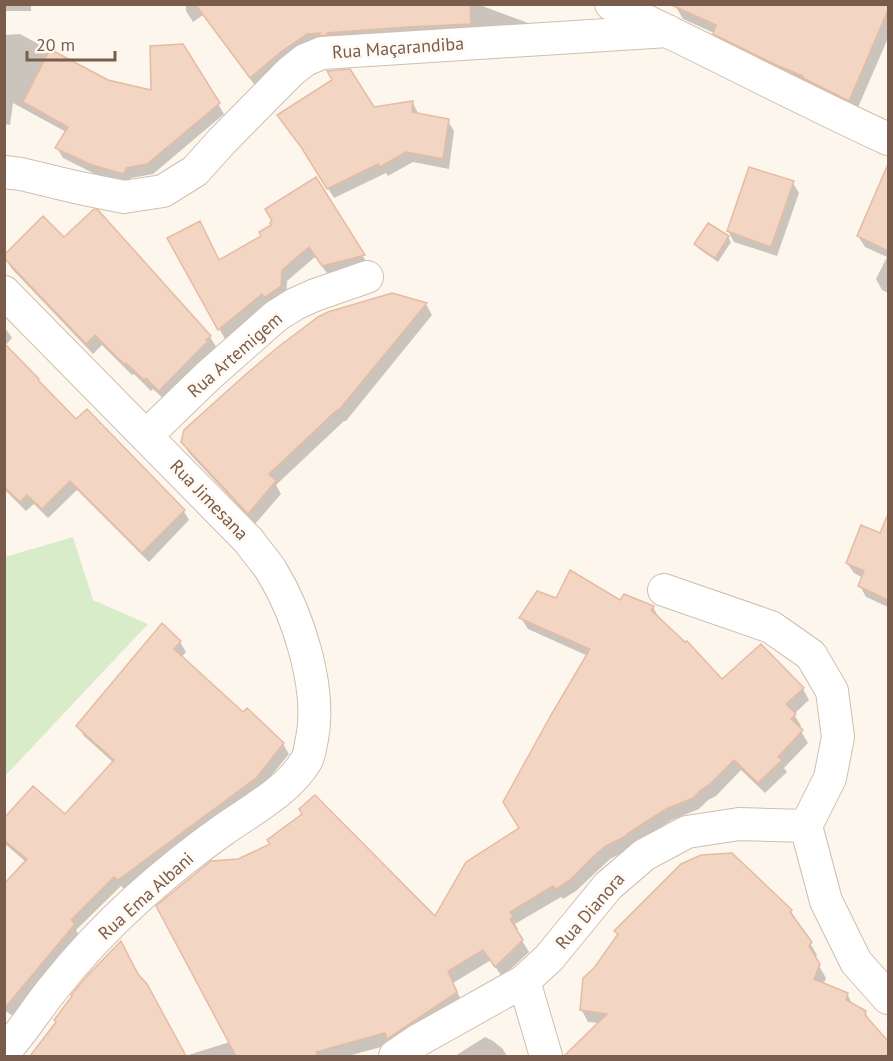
<svg xmlns="http://www.w3.org/2000/svg" width="893" height="1061" font-family="'PT Sans',sans-serif">
  <rect width="100%" height="100%" fill="#fdf6ec"/>
  <path fill="#d8ecc9" d="M73,537L93,600L148,624L5,776V557Z"/>
  <path fill="#0003" d="M4,4H31V11H4Z
    M186,4H477L528,23L534,33L323,44L257,88L203,15L193,22L186,11Z
    M677,4H888V38L856,112L722,46L714,33L683,19L676,7Z
    M20,34L107,81L152,91L183,45L224,114L153,174L131,178L130,184L99,176L63,158L57,148L66,132L13,103L10,125L4,124V35Z
    M413,103L419,115L448,121L454,131L449,169L413,162L388,176L386,173L334,198L309,158L285,126L279,116L374,108Z
    M315,179L369,266L329,276L315,257L287,281L286,296L269,303L225,339L169,239L219,261L263,237Z
    M793,183L799,193L777,256L734,242L728,231Z
    M879,190L888,194V293L882,290L876,279L887,257L865,247L858,236Z
    M728,237L731,242L718,262L699,249L696,244Z
    M64,239L210,337L217,348L166,401L153,389L151,391L134,374L132,375L102,345L93,354L12,269L5,258Z
    M426,304L432,315L346,421H344L276,485L281,494L255,524L189,453L182,441Z
    M4,326L12,338L5,346L76,421L183,510L189,520L149,562L77,490L48,518L34,504L26,511L4,489Z
    M862,527L888,538V607L866,597L860,586L863,578L854,573L847,563Z
    M556,600L621,602L653,607L659,618L722,681L761,646L803,689L809,700L794,714L801,726L799,728L808,743L784,768L787,772L765,793L741,770L716,796L708,800L699,809L672,820L632,845L633,847L610,859L576,891L563,899L561,897L515,924L518,929L516,931L529,952L502,977L491,960L453,983L463,1004L392,1044L348,1056H185L230,1042L435,918L521,829L588,656L528,629L521,618Z
    M180,642L186,652L181,658L243,714L283,744L289,754L261,788L125,890L121,886L76,930L79,935L13,1016L4,1010V886L26,862L4,843V821L65,816L114,763L84,736L78,726Z
    M732,855L791,911L817,955L815,959L826,978L823,985L847,994L853,1005L865,1012L872,1025L888,1043V1056H578L579,1044L599,1023L588,1022L581,1009Z
    M139,977L153,997L185,1056H34Z
    M485,1037L493,1041L502,1048L507,1056H455Z"/>
  <path fill="#f3d5c3" stroke="#e6bba3" stroke-width="1.5" d="M195,4H470L471,24L407,27L327,33L328,35L316,36L321,33L307,34L282,51L250,78Z
    M669,4H888V10L849,101L803,78V76L774,64L713,34L716,25Z
    M183,44L220,103L147,164L126,168L124,174L92,165L55,148L68,127L23,102L50,49L108,80L151,90L150,46Z
    M350,69L374,107L413,101L412,112L449,119L443,159L406,152L380,167L378,164L327,189L301,147L277,115L332,80L327,71Z
    M888,164V251L857,236Z
    M749,167L794,181L771,247L727,231Z
    M316,177L365,255L322,266L309,247L282,270L281,286L265,297L262,294L218,330L167,238L200,221L219,260L261,236L259,232L271,225L270,223L272,221L265,209Z
    M94,209L98,210L211,336L206,340L208,341L159,391L146,378L144,380L126,363L125,365L95,335L86,344L4,258V255L43,216L64,237Z
    M708,223L729,236L715,258L694,244Z
    M392,293L427,303L339,410H337L269,474L276,481L248,514L181,442L184,430L245,375L278,347L318,317L328,312Z
    M4,343L39,379L38,380L76,419L87,409L185,510L142,553L70,481L42,509L27,495L20,502L4,487Z
    M888,514V600L858,586L864,571L846,563L861,525L880,533Z
    M570,570L620,600L624,594L654,606L651,610L685,642L687,641L722,679L761,644L804,688L786,704L796,714L791,719L803,730L778,757L782,760L758,783L734,760L709,785L702,789L693,798L666,809L627,834L628,835L606,846L596,854L570,880L556,889L553,886L510,912L513,917L510,919L523,940L495,967L483,950L448,971L457,992L387,1039L385,1033L316,1052L318,1056H236L156,906L211,861L238,859L270,844L267,840L302,814L299,809L315,795L435,916L466,862L519,828L503,802L551,715L590,649L519,618L537,591L556,598Z
    M162,623L181,641L174,649L243,712L247,708L284,743L256,778L118,880L114,877L71,920L75,924L4,1009V884L27,859L4,840V818L33,786L65,814L114,760L76,726Z
    M732,853L792,910L790,912L812,942L809,946L820,964L814,979L848,993L846,1000L866,1011L865,1015L888,1041V1056H564L607,1014L580,1010L583,978L594,968L618,934L614,931L681,864L701,855Z
    M121,941L138,974L147,984L186,1056H30L56,1022L54,1020L72,996L71,995L88,975Z"/>
  <g fill="none" stroke-linecap="round" stroke-linejoin="round">
    <g stroke="#d1beb0" stroke-width="34">
      <path id="street" d="M611,4C704,48 795,96 888,139
        M4,172L21,174L75,187L124,197L163,191L195,171L222,141L290,72L305,60L322,53L668,31
        M4,292L249,541C256,551 264,560 271,570C298,614 322,687 312,739C310,746 310,755 306,761C289,790 250,811 223,830C193,851 165,874 138,898C107,926 77,958 51,991C35,1011 22,1033 4,1052
        M146,436L208,376L276,316L295,304L315,295L367,277
        M664,590L771,627L811,655L832,691L838,737L830,778L806,826L826,901L856,962L888,998
        M524,981L546,1056
        M395,1056L417,1041L524,981L549,958L608,886L644,855L687,832L739,824L806,826"/>
    </g>
    <use href="#street" stroke="#fff" stroke-width="32"/>
  </g>
  <g text-anchor="middle" stroke-width="6" stroke-linejoin="round" paint-order="stroke">
    <g font-size="18" fill="#7a5c4d" stroke="#fffaf3">
      <text transform="translate(398 48) rotate(-4)" y="6">Rua Maçarandiba</text>
      <text transform="translate(235 355) rotate(-41)" y="6">Rua Artemigem</text>
      <text transform="translate(209 500) rotate(46)" y="6">Rua Jimesana</text>
      <text transform="translate(146 896) rotate(-42)" y="6">Rua Ema Albani</text>
      <text transform="translate(590 911) rotate(-49)" y="6">Rua Dianora</text>
    </g>
  </g>
  <rect width="893" height="1061" fill="none" stroke="#7a5c4d" stroke-width="12"/>
  <path d="M27 51v9h88v-9" fill="none" stroke="#7a5c4d" stroke-width="3"/>
  <text x="36" y="51" font-size="18" fill="#7a5c4d" stroke="#fffaf3" stroke-width="4.5" paint-order="stroke">20 m</text>
</svg>
